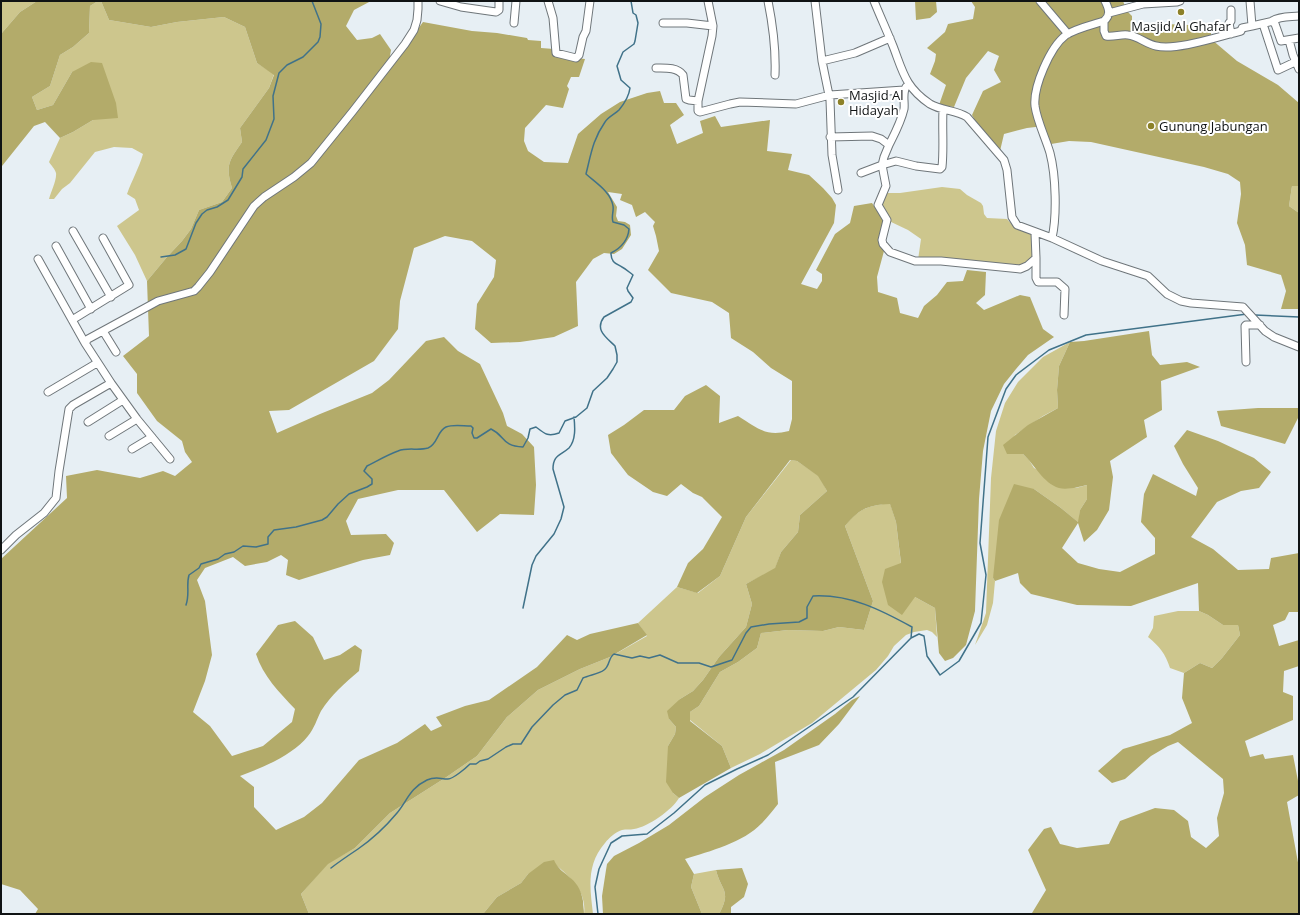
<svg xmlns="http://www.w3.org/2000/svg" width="1300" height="915" font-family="'Open Sans',sans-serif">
  <rect width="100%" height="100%" fill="#e7eff4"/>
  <path fill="#cdc68d" d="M1,1H37L20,12L1,34Z
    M98,1H101L109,20L151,27L177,22L224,17L245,27L257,63L274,74L269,88L240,128L242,142C229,161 225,165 232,188L222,202L199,210L191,229L182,241L167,257L147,281L135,255L117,226L139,210L135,199L127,194C132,180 139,168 143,154L132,148L114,147L95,152L70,183L62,189L54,199H49C51,192 57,179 56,173C55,169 51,165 49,162L60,138L73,132L93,120L72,72L53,105L37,110L32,97L50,86L60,55L73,47L89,33L90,6Z
    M1292,186H1299V213L1289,206Z
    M942,187L960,189L967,195L981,203L983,206L984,214L987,218L1007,219L1014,227L1033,234V259L1021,266L918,260L921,239L908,230L889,221L880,205L887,193H900Z
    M1070,342L1059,366L1057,390L1058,408L1043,416L1015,435L1007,454H1023L1029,460L1034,468L1076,488L1087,485V499L1080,510L1079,523L1061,508L1034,489L993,578L995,581L993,603L987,625L975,645L986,613L991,478L996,431L1005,403L1018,382L1043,357Z
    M791,460L797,461L819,476L827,491L800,515L798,532L781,552L775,569L746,584L752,604L746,627L719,657L703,680L693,691L680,699L669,719L676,727L675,734L668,746L673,793L679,798C672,810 648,827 634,829C630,830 626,829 622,830C615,832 609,838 605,843C586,865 590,888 593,914H584C587,892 571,878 556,865L528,874L521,883L497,897L483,914H309L301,894L328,863L355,848L390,813L445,778L477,756L507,717L538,690L580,669L610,657L647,636L638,623L677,587L698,593L720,576L746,517Z
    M890,503L896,522L901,564L915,597L935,608L937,637L932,632L927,630L914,632L906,635L894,646L888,656L876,670L812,723L760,754L731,768L722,746L690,720V712L699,706L720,672L738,662L757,648L761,633L788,630L823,631L839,627L864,630L873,601L845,526C859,508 868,506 890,503Z
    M1178,611H1199L1208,615L1223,625H1238L1240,635L1222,658L1212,668L1200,663L1184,673L1170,668C1165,653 1160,647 1148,637L1153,628L1154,616Z
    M716,870C721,891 732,890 719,914H702L691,887L694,874Z"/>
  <path fill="#b3ab6a" d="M37,1H98L90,6L89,33L73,47L60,55L50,86L32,97L37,110L53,105L72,72L91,62L102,63L116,103L118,118L93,120L73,132L60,138L45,122L34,126L2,166L1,34L20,12Z
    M101,1H371L354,10L346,26L357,40L372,38L380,34L391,50L390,56L396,59L423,22L472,31L497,33L527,38L528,40L541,41V48L554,49V56L585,59L579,77H571L567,86L569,89L563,108L546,105L525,128L524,141L528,151L544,162L568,163L578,134L601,114L620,102L647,93L660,91L664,103H676L684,115L670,125L677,144L703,133L700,121L715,116L721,127L770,120L767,151L792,154L788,170L809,175L823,188L832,198L836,205L834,223L801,284L817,289L822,281V274L816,270L835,234L850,223L854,206L872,203L884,221L879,237L884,251L877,277L878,292L897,298L900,313L918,318L924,306L937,295L947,282L963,281L967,270L986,272L985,295L976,303L984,310L1020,295L1030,297L1043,329L1054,337L1028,355L1016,369L1004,384L991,411L983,451L979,499L975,611L966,645L953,658L945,661L939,653L935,608L915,597L902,615L888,605L882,582L885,569L901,563L896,522L890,504C868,505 859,509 845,526L873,601L864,630L839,627L823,631L788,630L761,633L757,648L738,662L720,672L699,706L690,712V721L722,746L731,768L679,798L673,793L666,782L668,746L675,734L676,727L669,719L667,711L680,699L693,691L703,680L719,657L746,627L752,604L746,584L775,568L781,552L798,532L800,515L827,491L818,476L797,461L790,460L746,517L720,576L697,593L677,587L688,563L703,549L722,517L702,497L693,493L681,484L667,496L653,492L628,475L611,453L608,435L624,425L644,410H674L685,396L706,385L720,396L719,423L738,416C758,428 765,437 789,431L792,419V381L771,368L753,352L731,338L729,313L712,302L671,293L648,270L659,251L656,236L653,226L655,222L645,212L636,217L632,205L620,200L622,194L608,192L617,207L616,216L618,221L625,222L630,225L631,235L622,249L614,254L604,253L593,259L576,282L578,326L554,337L520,342L491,343L475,329L477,304L494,277L496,260L472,241L445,236L414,248L400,301L398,329L374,361L289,410L269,411L277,433L320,414L372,393L389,380L426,341L444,337L458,351L480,364L503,413L507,426L522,434L534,447L536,485L534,515L500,514L477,532L444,490H398L358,499L346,521L351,535L386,534L394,543L390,555L363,560L299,580L286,575L288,560L281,555L267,562L245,566L233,557L205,568L197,580L205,601L212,655L205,681L193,712L210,726L232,756L263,746L292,722L295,709C279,692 263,676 256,654L278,625L295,621L313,637L324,660L340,655L355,645L362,650L359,671C345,683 331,695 321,711C317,719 314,729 308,736C293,755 262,768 240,776L254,787V807L276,830L304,817L322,803L359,760L397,743L425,724L431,731L442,726L436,717L465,706L489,700L537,667L567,635L577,640L590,634L638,623L647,635L610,657L580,669L538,690L507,717L477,756L445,778L390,813L355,848L328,864L301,894L309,914H35L38,909L20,890L1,884V559L67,498L66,476L97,470L140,478L163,471L175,476L192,462L185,452L182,441L157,421L137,393V374L123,356L149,336L147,281L167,257L182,241L191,229L199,210L222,202L232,188C225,165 229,161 242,142L240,128L269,88L274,75L257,63L245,27L224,17L177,22L151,27L109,20Z
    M915,1H936L937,12L930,18L916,20Z
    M971,1H1123L1127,11L1132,16V25L1134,29L1166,24L1189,25L1211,23V39L1237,61L1278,85L1299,103V186H1292L1289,206L1299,213V309H1281L1286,291L1281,275L1247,265L1245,245L1237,223L1241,194L1240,182L1228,174L1204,167L1091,142L1069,141L1051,144L1044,126L1027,128L1004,134L1000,151L977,124L972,115L983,91L1001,82L994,70L999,56L988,51L966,78L954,107L939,105L946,85L930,74L935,61L936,54L927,48L945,32L948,24L973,19L975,7Z
    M1149,331L1152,355L1160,365L1187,362L1200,367L1161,381L1162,410L1144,420L1147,437L1110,461L1113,477L1109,510L1097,530L1084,542L1078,523L1062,548L1078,563L1099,569L1120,572L1155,554V538L1141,522L1144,494L1153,474L1196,496L1198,488L1183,464L1174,446L1187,430L1218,441L1254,458L1271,472L1259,488L1241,491L1217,502L1191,537L1213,549L1238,570L1269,569L1271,558L1299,553V612H1289L1285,620L1273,625L1279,646L1299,640V666L1284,671L1283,692L1293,696V720L1245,741L1250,757L1263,754L1265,759L1293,755L1299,786V795L1287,802L1299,868V914H1029L1032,913L1046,890L1028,850L1044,829L1051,827L1060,844L1077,848L1109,844L1120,821L1155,808L1174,810L1188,821L1191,837L1206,848L1219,836L1217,818L1224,793L1223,779L1178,742L1168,746L1151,756L1125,779L1112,783L1098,771L1123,749L1170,735L1192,723L1182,698L1184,673L1200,663L1212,668L1222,658L1240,635L1238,625H1223L1208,615L1199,611L1198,583L1131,606L1077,605L1031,594L1020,583L1018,573L995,581L993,578L999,520L1014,484L1034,489L1061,508L1078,522L1080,510L1087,499V485C1079,487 1067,490 1059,488C1043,483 1035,465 1023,454H1007L1003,445L1028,425L1058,408L1057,390L1059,366L1070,342L1084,341Z
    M1258,408H1299V416L1285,444L1221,426L1217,411Z
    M860,696L839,724L819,745L775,762L778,804C773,810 768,817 762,823C743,843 710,851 685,859L694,874L691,887L702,914H603L602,896L606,870L607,864L614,856L639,843L669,825L705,797L739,775L784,750L835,714L852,700Z
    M554,860C561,877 579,875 583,901C583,906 584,910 584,914H483L497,897L521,883L528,874L544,862Z
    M742,868L748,884L744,897L731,907V914H719C732,890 721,891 716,870Z"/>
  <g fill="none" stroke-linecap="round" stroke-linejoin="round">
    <path stroke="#407289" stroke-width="1.5" d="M161,257L175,255L186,249L196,223L202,214L207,210L217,207L228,200L242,177L243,169L266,140L274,119L273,96L279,73L287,65L303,57L318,42L320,37L321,24L312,1
      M1255,315L1299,317
      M186,605C190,594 186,585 189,575L199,568L201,564L218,559L225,554L234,552L243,546L256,547L268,544V537L274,530L296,527L322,520L327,517L338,504L349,494L367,487L372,484V479L364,471L367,466C377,461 387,455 398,451C408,447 418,451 428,448C438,444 437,431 446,427C453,424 463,426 471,426L473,428L472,433L474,438H477L491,429C506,436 501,446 523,447L528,438L530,429L536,427C545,434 548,437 559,433L565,421L576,417L587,408L593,391L607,378L613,369L617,362V355L615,346C607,338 594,330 604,317L631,302L633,298L628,291L627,288L633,275C629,272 626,269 622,267C615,263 611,262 611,253C621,248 628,240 629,229L624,225L613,222C611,216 614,212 613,206C611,192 596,183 586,174C591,154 593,139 605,122C608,117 615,114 619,110C624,104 629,96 630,88L621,80L617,66L623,52L634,44L635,41L638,23L636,15L633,13L631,1
      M523,608L532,565L536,556L554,534L561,519L564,507L553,469C553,455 560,456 569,448C576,440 575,427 574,417
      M331,868C340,861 349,855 358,849C371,840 387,825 397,813C407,801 410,788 427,780C436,776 440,779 448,779C453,779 466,768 470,764H476L480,761L488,759L506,747L513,744H521L532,727L553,705L565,695L577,690L583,678C589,675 599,674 604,670C610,666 608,658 614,654L632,658L640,656L649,658L660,655L678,663H699L711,667L732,660L746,633L751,627L769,624L799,622L807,618V607L813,596C850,594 881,610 912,627L911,638
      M598,914L595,887L599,869L611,843L622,836L647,834L674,813L705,785L737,769L768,755L853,697L911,638L919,634L924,636L927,656L940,675L959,661L981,623L986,575L980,543L988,437L1006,389L1016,375L1049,350L1086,335L1247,314"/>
    <g stroke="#6f767a" stroke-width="9">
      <path id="minor" d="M440,1L461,7L496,12L499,10V1
        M548,1L553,18L556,53L576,58L579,55L583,37L586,31L590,1
        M708,1L713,26L712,36L698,101V111L700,112L730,104L740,102L796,104L830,95L904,90
        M768,1C773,26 776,50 775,75
        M815,1L822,61L830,100L832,155L838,190
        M874,1C880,16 887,31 893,46C903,72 905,87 930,104C942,111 956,110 967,117L1004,160L1007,170L1012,217L1017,225L1052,238L1102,261L1148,276L1167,294L1181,301L1191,303L1243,307L1265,331L1274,337L1299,347
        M1040,1L1068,34
        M1250,1L1252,26L1274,21L1281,41L1299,38
        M1231,10V21L1229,23L1231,34
        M1109,13L1143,4L1177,2L1180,1
        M1104,21V31L1106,36C1114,37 1121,34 1128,35C1138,36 1146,44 1156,46C1177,51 1220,36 1241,31L1242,28L1252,26
        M1272,21C1280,16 1289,17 1299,16
        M514,23L516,1
        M663,23H687L713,26
        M1263,24L1278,70L1295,62
        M1289,40L1293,55L1299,69
        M822,61L855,53L890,38
        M656,68C665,68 677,67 683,75L686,99L689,100L698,101
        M943,110C942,129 944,148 942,167L940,169L916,166L896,161L882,165L886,186L878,205L887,220L882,240L883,244L890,252L915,261H941L1020,269L1027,266L1036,258L1035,233
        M830,137L872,136L881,139L889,145L884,157L882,165L861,173
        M889,145C895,133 901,122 904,109C905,102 902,93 906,87
        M73,231L111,297
        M1052,238C1057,216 1056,176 1050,153C1046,139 1037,121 1035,106C1033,87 1050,47 1066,35C1077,28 1092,25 1104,21C1111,15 1109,9 1105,1
        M56,246L91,309
        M1036,258V278L1038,282H1057L1065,289L1064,315
        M38,259L85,343
        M72,320L129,285L103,238
        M103,331L116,352
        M1246,362L1245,326L1246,325H1260
        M111,383L137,419L170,459
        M48,392L97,363
        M88,422L123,400
        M109,436L137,419
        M132,449L152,437
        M1,550L16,535L44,513L56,498L59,471L69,409L73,405L111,383L85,343L88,339L158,301L187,293L194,291L198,287L210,272L254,206L264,197L294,177L311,163L353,111L405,44L414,30L417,20L418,9V1"/>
    </g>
    <use href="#minor" stroke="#fff" stroke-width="7"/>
  </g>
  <g fill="#8c8128" stroke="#fff" stroke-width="1.5">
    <circle cx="1181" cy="12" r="4"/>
    <circle cx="841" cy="102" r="4"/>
    <circle cx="1151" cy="126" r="4"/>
  </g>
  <g text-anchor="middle" stroke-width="4" stroke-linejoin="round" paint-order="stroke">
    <g font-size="13" fill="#101314" stroke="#fff" text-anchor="start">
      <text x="1181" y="31" text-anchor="middle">Masjid Al Ghafar</text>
      <text x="849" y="100">Masjid Al<tspan x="849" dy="15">Hidayah</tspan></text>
      <text x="1159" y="131">Gunung Jabungan</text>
    </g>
  </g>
  <rect width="1300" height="915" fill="none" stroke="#101314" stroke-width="4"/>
</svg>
